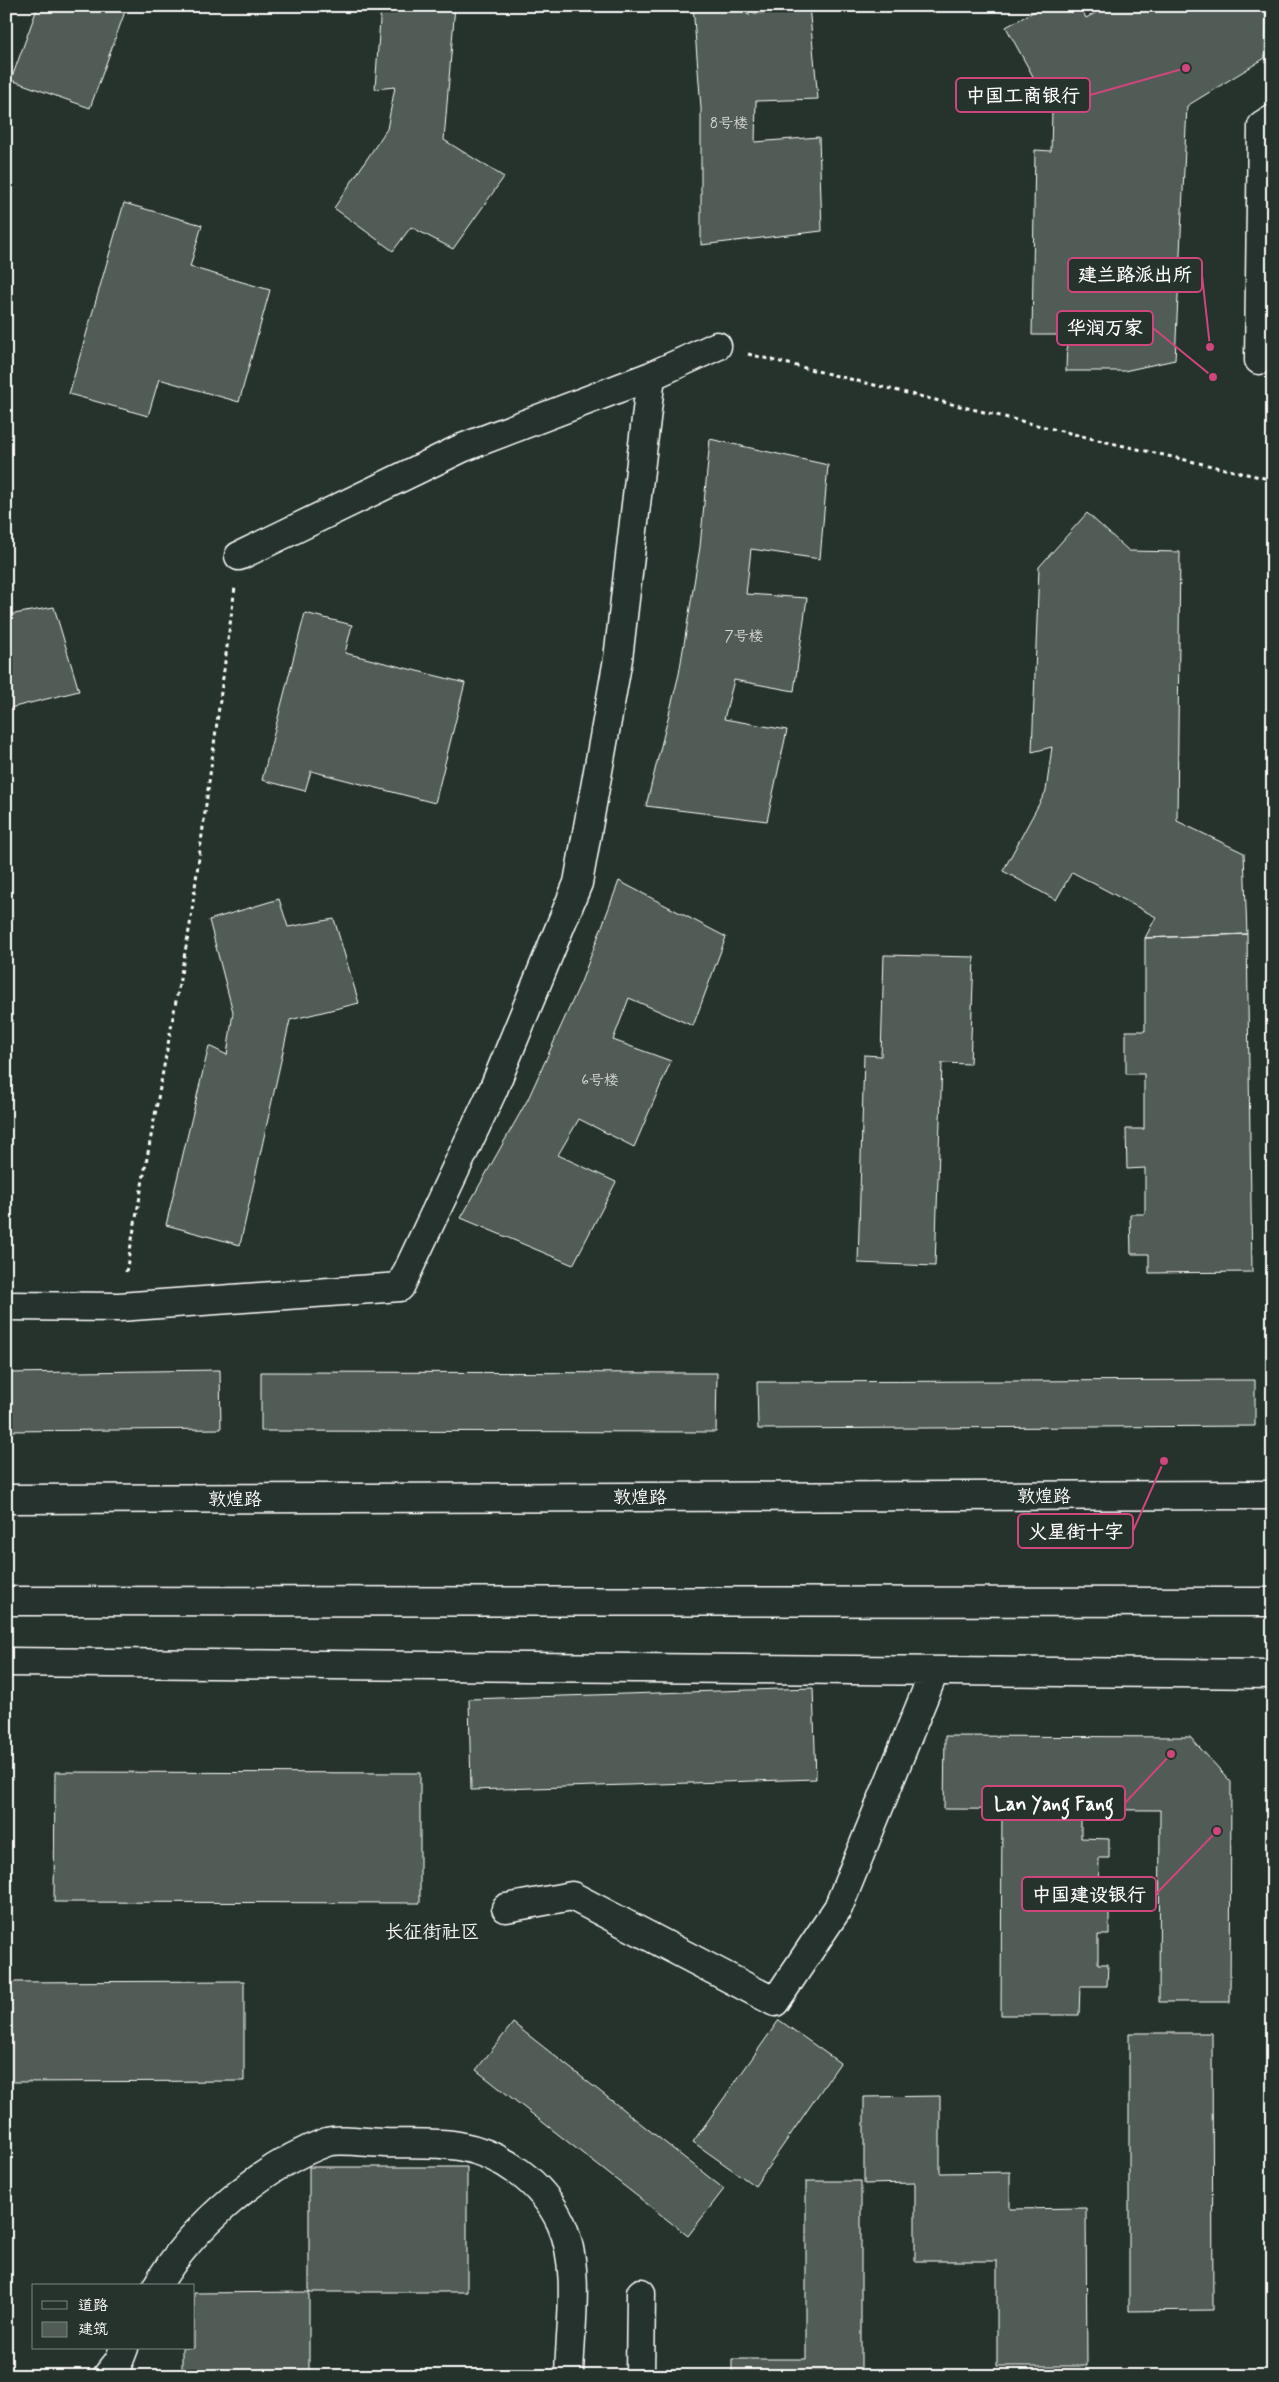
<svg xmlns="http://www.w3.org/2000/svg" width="1279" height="2382" font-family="Mynerve,'LXGW WenKai TC',sans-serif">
  <rect width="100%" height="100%" fill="#26332d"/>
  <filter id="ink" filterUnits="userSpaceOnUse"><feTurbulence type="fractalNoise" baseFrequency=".02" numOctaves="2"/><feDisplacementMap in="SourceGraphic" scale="10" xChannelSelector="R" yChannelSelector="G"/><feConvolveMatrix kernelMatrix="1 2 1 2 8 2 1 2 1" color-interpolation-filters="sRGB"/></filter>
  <g filter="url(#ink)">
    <path fill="#515c57" stroke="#fff" d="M38,6H127L90,108L11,80Z
      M381,6H455L444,140L504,177L453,249L411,227L393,251L334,208L387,129L395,87L375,89Z
      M693,6H746L748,15L809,6L818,99L756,101L755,142L819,137L822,231L701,245V108Z
      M1044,6H1080L1086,18L1108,6H1266L1265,58L1187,106L1175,360L1124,371H1066L1067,335H1032L1035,150L1051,151L1052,111L1006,27Z
      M124,203L202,225L190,267L270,290L239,402L159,379L148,416L69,394Z
      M710,439L828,465L820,559L751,549L746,594L807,598L794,691L734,680L724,719L787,730L767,821L646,806L679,674L700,547Z
      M1087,513L1129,551L1180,552L1177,821L1244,853L1247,934L1145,938L1156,917L1072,872L1056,900L1003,871L1046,791L1052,747L1032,752L1039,567Z
      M54,607L79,691L10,708L6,726V611L8,615Z
      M305,613L352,625L345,653L465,683L435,803L311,771L305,791L262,780Z
      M619,881L726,937L693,1026L629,998L613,1040L671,1061L634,1147L579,1119L558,1155L616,1182L573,1265L461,1218L528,1099L581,982Z
      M279,899L288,927L334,919L359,1003L290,1020L240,1245L166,1225L209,1046L227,1055L233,1012L209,920Z
      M1247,934L1252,1272L1149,1273V1254H1131L1130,1214H1145V1168L1127,1169L1126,1129H1144V1074H1126V1031H1145V938Z
      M884,955L974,957L970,1064L942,1063L935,1266L858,1263L864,1055L881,1056Z
      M220,1370L221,1429L6,1431V1373Z
      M261,1372L717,1373L716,1432L261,1431Z
      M1255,1380V1426L758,1429L757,1382Z
      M813,1688L816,1779L471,1790L469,1699Z
      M945,1736L1190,1737L1231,1782L1230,2002H1159L1160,1810L944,1809Z
      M55,1772L420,1773V1903L54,1902Z
      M1002,1809L1081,1810V1838L1109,1839V1858H1099L1098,1910H1109V1935H1098V1964H1108L1107,1986H1080L1079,2015H1001Z
      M244,1981V2081L6,2082V1982Z
      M779,2020L840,2063L755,2186L693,2142Z
      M513,2023L724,2189L688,2236L476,2070Z
      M1129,2033H1212L1213,2310L1129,2311Z
      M940,2096V2173L1010,2172V2209L1086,2208L1087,2366H997V2261H915V2183L864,2184V2097Z
      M309,2167H467V2292H309Z
      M806,2181H861V2376H732V2359H806Z
      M309,2292V2376H182V2348H194V2293Z"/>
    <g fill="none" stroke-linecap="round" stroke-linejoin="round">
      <g stroke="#fff" stroke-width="31">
        <path id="minor" d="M1259,360L1262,126L1273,119
          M239,556L462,448L651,376L717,346
          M6,1306L119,1307L400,1287L493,1090L578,883L618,659L651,376
          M6,1662L1273,1674
          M506,1908L572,1896L775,2002L838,1908L934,1672
          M157,2286C191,2227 263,2165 327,2142C340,2138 370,2143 384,2143C408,2144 435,2142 459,2146C502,2154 542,2182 561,2223C581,2267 570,2328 569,2376
          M107,2376L119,2361L124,2348
          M640,2376L641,2293"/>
      </g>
      <g stroke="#fff" stroke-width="31">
        <path id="major" d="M6,1499L1273,1495
          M6,1601L1273,1602"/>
      </g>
      <path stroke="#fff" stroke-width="3" stroke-dasharray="4 4" stroke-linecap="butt" d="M748,354L1098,440L1273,480
        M126,1272L190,925L235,587"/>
      <use href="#minor" stroke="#26332d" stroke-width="28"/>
      <use href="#major" stroke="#26332d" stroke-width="28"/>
    </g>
  </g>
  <g text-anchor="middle" stroke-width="4" stroke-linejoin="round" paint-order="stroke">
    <g font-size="15" fill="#d4d6d5">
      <text x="729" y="128">8号楼</text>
      <text x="744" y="641">7号楼</text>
      <text x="600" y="1085">6号楼</text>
    </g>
    <g font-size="18" fill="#fff" stroke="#26332d">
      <text x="1044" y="1502">敦煌路</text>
      <text x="640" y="1503">敦煌路</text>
      <text x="235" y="1505">敦煌路</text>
    </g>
    <g font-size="19" fill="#fff" stroke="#26332d">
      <text x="432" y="1938">长征街社区</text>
    </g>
  </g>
  <path fill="none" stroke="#ce467c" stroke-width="2" d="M1186 68L1090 95M1210 347L1202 275M1213 377L1153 328M1164 1461L1133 1531M1171 1754L1125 1803M1217 1831L1156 1894"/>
  <g fill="#ce467c" stroke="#26332d" stroke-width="2">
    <circle cx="1186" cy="68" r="5"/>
    <circle cx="1210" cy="347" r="5"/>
    <circle cx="1213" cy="377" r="5"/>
    <circle cx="1164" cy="1461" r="5"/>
    <circle cx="1171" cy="1754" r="5"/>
    <circle cx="1217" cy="1831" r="5"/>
  </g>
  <g fill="#26332d" stroke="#ce467c" stroke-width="2">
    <rect x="956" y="78" width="134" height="34" rx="5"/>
    <rect x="1068" y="258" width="134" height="34" rx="5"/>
    <rect x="1057" y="311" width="96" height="34" rx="5"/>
    <rect x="1018" y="1514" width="115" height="34" rx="5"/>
    <rect x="982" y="1786" width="143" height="34" rx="5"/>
    <rect x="1022" y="1877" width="134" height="34" rx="5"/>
  </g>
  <g font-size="19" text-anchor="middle" font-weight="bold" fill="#fff">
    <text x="1023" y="102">中国工商银行</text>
    <text x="1135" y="281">建兰路派出所</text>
    <text x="1105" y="334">华润万家</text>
    <text x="1076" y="1538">火星街十字</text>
    <text x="1054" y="1810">Lan Yang Fang</text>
    <text x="1089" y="1901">中国建设银行</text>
  </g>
  <rect width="1279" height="2382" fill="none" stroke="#26332d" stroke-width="25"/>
  <rect x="12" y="12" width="1254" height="2357" fill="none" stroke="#fff" stroke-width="2" filter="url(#ink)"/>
  <rect x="32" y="2284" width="162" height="65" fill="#26332d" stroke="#7d8581"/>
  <rect x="42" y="2301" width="25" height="8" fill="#26332d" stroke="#7d8581"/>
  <text x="78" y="2310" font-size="15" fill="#ffffff">道路</text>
  <rect x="42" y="2322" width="25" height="15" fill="#515c57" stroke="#7d8581"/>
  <text x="78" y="2334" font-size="15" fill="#ffffff">建筑</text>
</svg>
